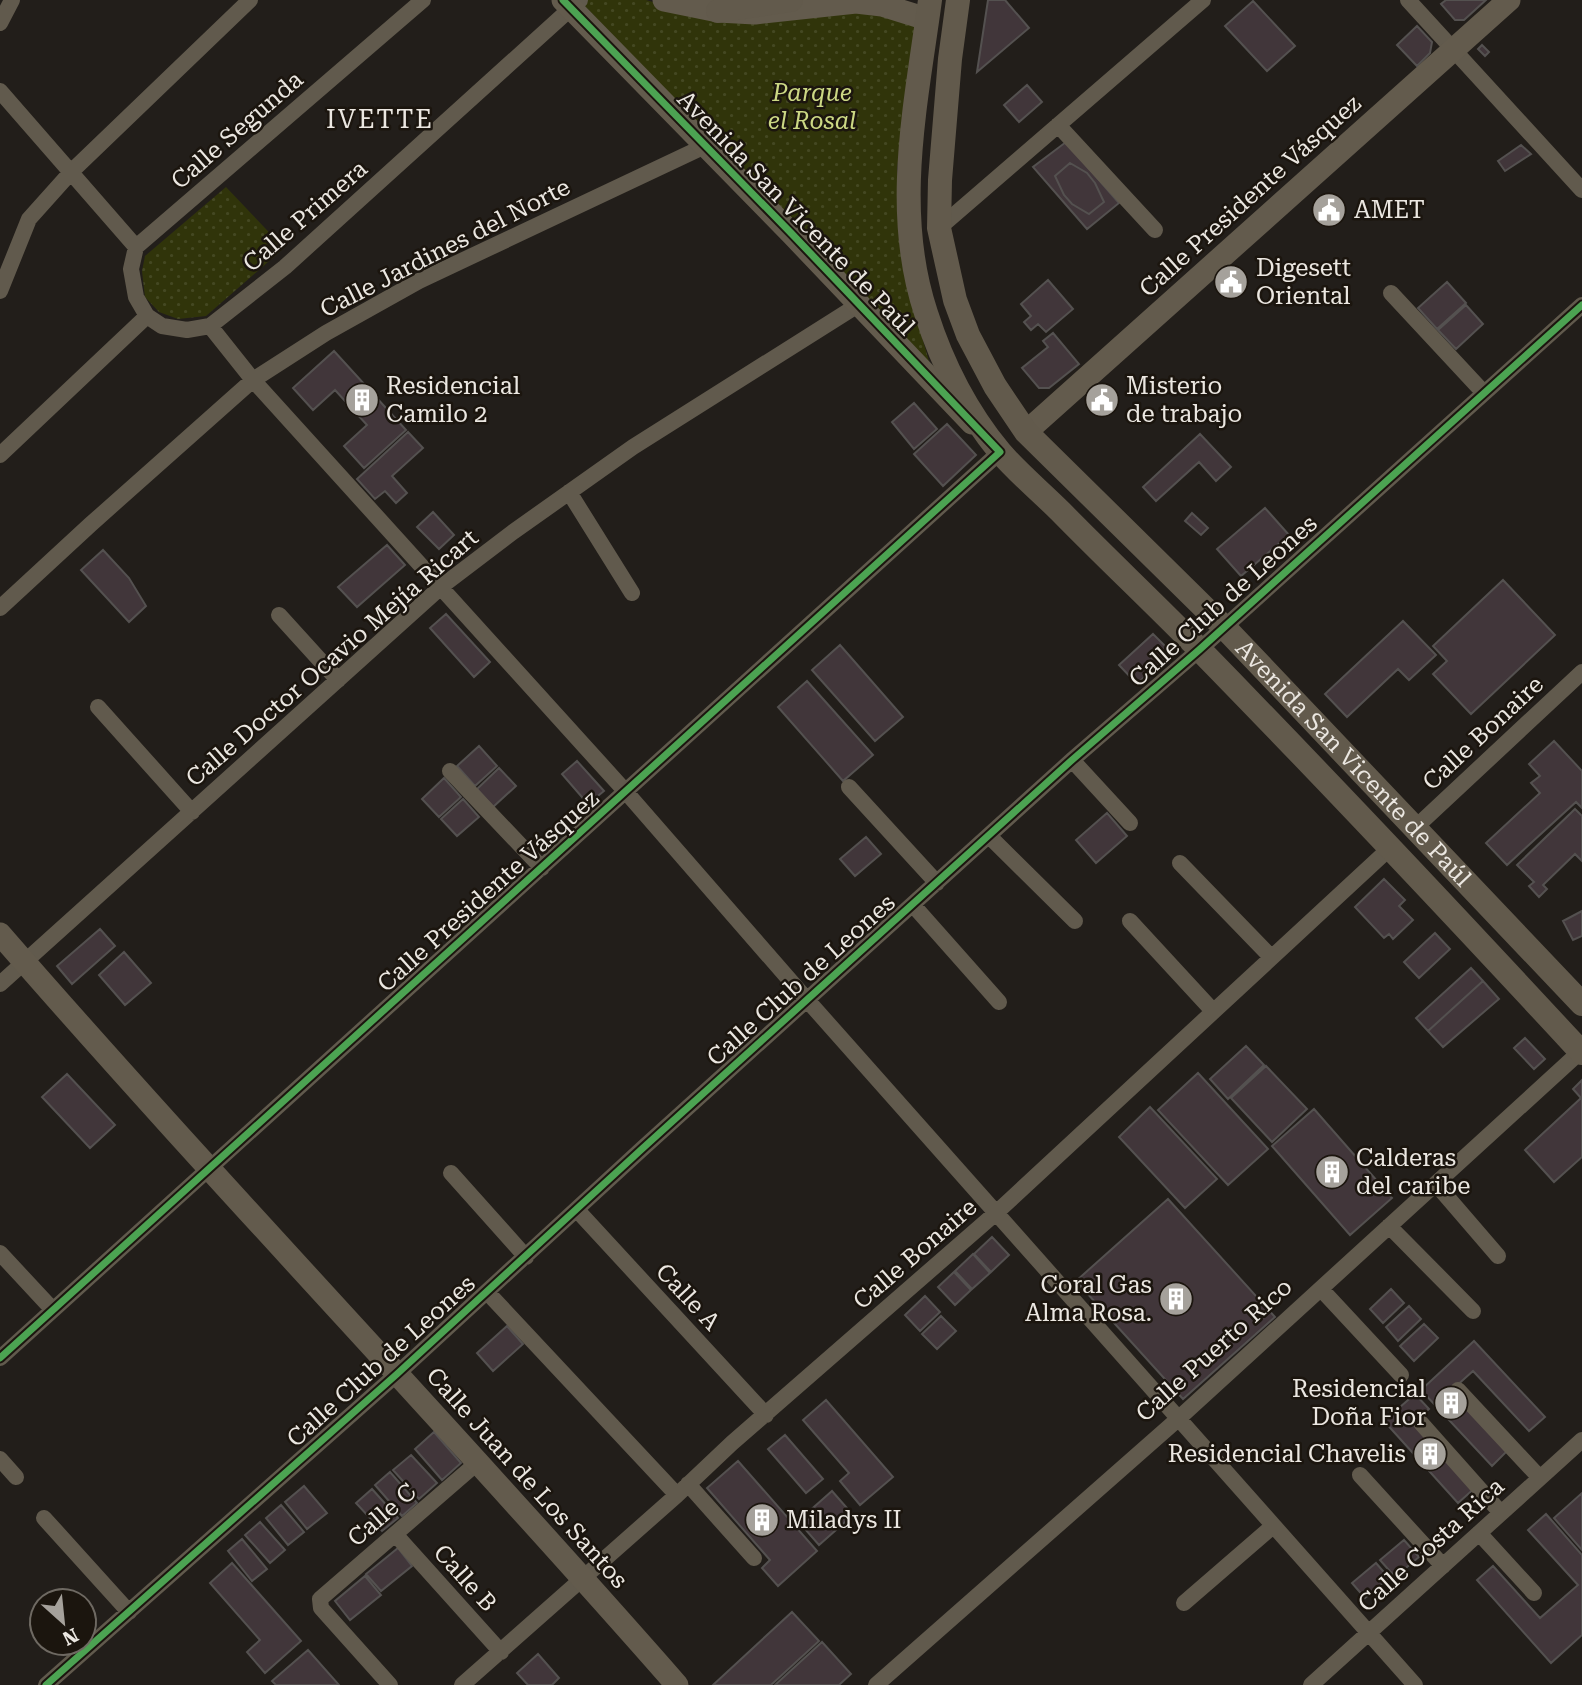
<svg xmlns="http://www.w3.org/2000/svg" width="1582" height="1685" font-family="'Roboto Serif',serif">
  <defs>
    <pattern id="green-dots" width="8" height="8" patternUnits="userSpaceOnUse" patternTransform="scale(1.75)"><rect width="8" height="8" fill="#30340a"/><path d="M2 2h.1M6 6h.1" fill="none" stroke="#444822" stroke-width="1.8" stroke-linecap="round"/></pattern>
  </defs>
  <rect width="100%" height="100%" fill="#221e1a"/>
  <path fill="url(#green-dots)" d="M579,0H646L685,11L857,7L919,22L897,168L899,232L912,303L931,368Z
    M226,187L284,248L206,316L178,319L159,312L145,297L142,271L145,256Z"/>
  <path fill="#41363a" stroke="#545150" stroke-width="2" d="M988,0H1005L1029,28L977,72Z
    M1446,0H1486L1464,20H1455L1441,4Z
    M1253,1L1295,46L1267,71L1225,26Z
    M1417,26L1432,42L1430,53L1417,66L1397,45Z
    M1482,45L1489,52L1485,56L1478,49Z
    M1027,85L1042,102L1019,122L1004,105Z
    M1066,142L1119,203L1087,229L1033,167Z
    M1521,145L1531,154L1505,171L1498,161Z
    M1070,163L1087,173L1095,183L1104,202L1089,214L1072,204L1064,195L1055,176Z
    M1048,280L1073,309L1046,332L1038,324L1031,330L1024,322L1031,316L1021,304Z
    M1447,282L1466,303L1437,329L1418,308Z
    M1466,305L1483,324L1456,349L1438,330Z
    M1053,333L1079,364L1049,388H1039L1022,368L1048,347L1043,341Z
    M334,351L406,430L364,468L344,446L367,425L335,390L313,410L293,388Z
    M914,403L937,429L914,449L892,422Z
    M947,424L976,455L943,486L914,454Z
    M408,432L423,448L392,476L407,493L396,503L385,491L375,499L357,479Z
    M1200,434L1231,467L1216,481L1199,462L1156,501L1143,487Z
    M1265,508L1289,535L1241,576L1217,549Z
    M433,512L454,535L439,549L417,527Z
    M1192,513L1208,528L1201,535L1185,521Z
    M387,545L405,565L357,607L338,587Z
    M103,550L129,578L146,606L129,622L81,570Z
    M1503,580L1555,635L1471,714L1433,674L1447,661L1433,646Z
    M446,614L490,662L474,677L430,628Z
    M1403,621L1436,655L1409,680L1398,669L1347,717L1325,694Z
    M1153,634L1171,652L1137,684L1119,665Z
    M840,645L903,717L875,741L812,670Z
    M807,681L873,755L843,781L778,707Z
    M1554,741L1582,771V808L1576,802L1507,865L1486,843L1540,793L1531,783L1540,776L1529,764Z
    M479,746L497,766L475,786L457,766Z
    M577,761L604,791L588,804L562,774Z
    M499,768L516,786L493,807L477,789Z
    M444,778L461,797L439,817L422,799Z
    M463,799L479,817L457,836L441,819Z
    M1575,809L1582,816V861L1575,854L1543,885L1547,889L1539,897L1529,886L1534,882L1517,865Z
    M1107,813L1127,836L1096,863L1076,840Z
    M866,837L881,854L855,876L840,859Z
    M1384,879L1405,900L1399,906L1413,920L1393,939L1389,934L1384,938L1355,907Z
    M1582,911V936L1573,940L1563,921Z
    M100,929L115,946L72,984L57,966Z
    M1435,933L1450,949L1419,978L1404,962Z
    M124,952L151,983L125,1005L99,975Z
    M1471,968L1483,981L1428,1031L1416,1018Z
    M1483,981L1499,999L1443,1047L1428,1031Z
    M1525,1038L1545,1059L1534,1069L1514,1048Z
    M1246,1046L1264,1065L1228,1099L1210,1079Z
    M1266,1066L1307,1109L1272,1142L1231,1098Z
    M1198,1073L1268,1149L1228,1185L1158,1110Z
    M67,1074L115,1125L90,1148L42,1097Z
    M1582,1080V1157L1554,1182L1525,1150L1581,1098L1573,1089Z
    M1150,1107L1217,1179L1185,1208L1119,1137Z
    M1314,1109L1392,1198L1350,1235L1272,1146Z
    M1168,1199L1275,1317L1183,1399L1076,1281Z
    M992,1237L1009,1255L991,1272L974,1254Z
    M973,1254L990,1273L972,1289L955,1271Z
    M954,1272L971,1290L955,1305L938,1287Z
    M1391,1289L1404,1303L1383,1323L1370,1309Z
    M925,1296L940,1312L920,1331L905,1315Z
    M1409,1306L1421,1319L1398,1341L1386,1327Z
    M941,1316L956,1331L937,1349L922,1334Z
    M1424,1324L1438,1338L1414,1361L1400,1346Z
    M507,1326L523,1344L493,1371L477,1353Z
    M1474,1341L1545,1417L1529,1431L1473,1371L1454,1388L1510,1448L1492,1466L1421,1390Z
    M1415,1394L1429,1409L1417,1420L1476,1487L1458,1503L1384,1421Z
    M826,1400L893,1477L860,1505L840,1481L849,1473L803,1420Z
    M434,1432L461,1463L442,1480L415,1449Z
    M785,1435L823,1479L806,1493L768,1449Z
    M411,1455L437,1483L419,1499L393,1470Z
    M738,1461L817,1551L778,1586L762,1568L770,1560L707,1488Z
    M390,1472L417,1503L402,1516L375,1485Z
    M304,1486L327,1513L307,1529L285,1502Z
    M372,1489L398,1518L382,1531L356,1503Z
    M832,1491L853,1515L819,1545L798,1521Z
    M1582,1493V1550L1554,1518Z
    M281,1505L304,1532L288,1545L266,1518Z
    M1546,1514L1582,1555V1635L1551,1663L1477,1580L1493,1566L1540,1618L1578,1585L1528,1530Z
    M260,1522L285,1550L270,1563L245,1535Z
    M242,1539L267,1569L252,1581L228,1551Z
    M1404,1540L1419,1557L1395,1577L1380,1560Z
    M398,1548L412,1566L381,1591L366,1574Z
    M232,1563L301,1641L265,1673L247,1652L260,1640L210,1583Z
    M1376,1563L1389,1578L1365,1598L1352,1583Z
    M365,1576L381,1595L350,1620L335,1601Z
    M792,1612L819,1641L771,1685H713Z
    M822,1642L851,1674L839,1685H775Z
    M308,1650L339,1685H276L272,1681Z
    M538,1654L559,1678L552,1685H528L517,1673Z"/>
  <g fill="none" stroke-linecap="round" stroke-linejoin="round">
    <path stroke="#615a4d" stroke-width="16" d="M423,0L136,247L131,269L136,297L147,316L162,326L187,330L210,326L285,267L580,0
      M1408,0L1582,190
      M0,23L12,0
      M0,91L136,247
      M1058,125L1155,230
      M939,228L1203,0
      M0,291L29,219L72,171L250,0
      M1391,293L1484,393
      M210,326L253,380L626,792L808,1001L1415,1685
      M0,455L147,316
      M569,492L632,593
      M0,608L91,524L253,380L326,333L419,281L705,146
      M279,615L338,680
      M98,707L192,812
      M1072,760L1130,823
      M450,771L542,868
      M849,787L937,883
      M1416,827L1582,672
      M989,836L1075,921
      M1180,863L1271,957
      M913,905L999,1002
      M1130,921L1213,1011
      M0,984L442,586L513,532L633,447L858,305
      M451,1173L526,1257
      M1436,1184L1498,1256
      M577,1210L766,1415
      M1389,1226L1473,1311
      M0,1253L53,1310
      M1321,1289L1401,1375
      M487,1292L677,1495
      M0,1358L1000,452
      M1458,1390L1540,1478
      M1421,1423L1501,1513
      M0,1459L16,1477
      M1360,1475L1443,1566
      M688,1484L754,1558
      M44,1518L129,1612
      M1479,1533L1534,1593
      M395,1534L501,1652
      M1184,1603L1273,1526
      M46,1685L397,1374L643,1148L1072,760L1199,650L1582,305
      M390,1685L321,1608L320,1599L477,1463
      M462,1685L677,1495L732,1443L997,1212L1390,848
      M876,1685L1178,1419L1581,1051
      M1311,1685L1582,1440"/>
    <path stroke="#635b4d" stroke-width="23" d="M563,0L792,234L972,423
      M664,0L718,11L755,13L856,2L882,5L927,19
      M1026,432L1509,0
      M0,934C221,1188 455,1431 677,1685"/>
    <g stroke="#625a4c" stroke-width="24">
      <path d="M930,0C916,104 892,211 926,313C942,363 966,411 1000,452C1018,473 1041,492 1061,512C1107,559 1155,604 1201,651C1330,783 1457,918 1582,1053"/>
      <path id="s1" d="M958,0L950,59L940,180L939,228L955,300L968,335L995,386L1026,432L1224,627L1582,1004"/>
      <path d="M718,11L791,0"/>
    </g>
    <g stroke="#1b150e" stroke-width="11">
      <path id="cycleway" d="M0,1358L1000,452L792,234L563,0
        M46,1685L397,1374L643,1148L1072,760L1199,650L1582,305"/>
    </g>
    <use href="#cycleway" stroke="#4ca352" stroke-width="7"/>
  </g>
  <defs>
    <g id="civic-disc" transform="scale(1.75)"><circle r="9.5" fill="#a5a19b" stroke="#1b150e"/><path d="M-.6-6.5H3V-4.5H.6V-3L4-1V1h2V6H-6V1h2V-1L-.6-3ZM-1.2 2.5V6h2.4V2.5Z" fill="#fff"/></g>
    <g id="building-disc" transform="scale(1.75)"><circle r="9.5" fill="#a5a19b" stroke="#1b150e"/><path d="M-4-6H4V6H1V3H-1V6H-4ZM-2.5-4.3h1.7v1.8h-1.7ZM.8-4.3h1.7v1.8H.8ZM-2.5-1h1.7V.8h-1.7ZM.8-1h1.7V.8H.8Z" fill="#fff"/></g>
  </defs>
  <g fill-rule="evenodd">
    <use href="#civic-disc" x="1329" y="210"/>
    <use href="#civic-disc" x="1231" y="282"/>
    <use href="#building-disc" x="362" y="400"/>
    <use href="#civic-disc" x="1102" y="400"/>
    <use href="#building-disc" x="1332" y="1172"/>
    <use href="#building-disc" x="1176" y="1299"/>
    <use href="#building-disc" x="1451" y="1403"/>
    <use href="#building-disc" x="1430" y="1454"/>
    <use href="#building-disc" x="762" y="1520"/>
  </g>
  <g text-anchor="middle" stroke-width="5" stroke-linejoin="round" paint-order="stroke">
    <g font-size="24" font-style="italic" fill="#ccd884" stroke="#1b150e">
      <text x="812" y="101">Parque<tspan x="812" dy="28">el Rosal</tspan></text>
    </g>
    <g font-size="24" fill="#ebe7e1" stroke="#1b150e">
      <text transform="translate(237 130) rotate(-41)" y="8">Calle Segunda</text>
      <text transform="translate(1250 196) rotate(-42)" y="8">Calle Presidente Vásquez</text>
      <text transform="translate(796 213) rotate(46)" y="8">Avenida San Vicente de Paúl</text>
      <text transform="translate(305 216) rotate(-41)" y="8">Calle Primera</text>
      <text transform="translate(445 248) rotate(-27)" y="8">Calle Jardines del Norte</text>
      <text transform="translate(1223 601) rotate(-42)" y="8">Calle Club de Leones</text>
      <text transform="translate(332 658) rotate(-41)" y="8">Calle Doctor Ocavio Mejía Ricart</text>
      <text transform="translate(1483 733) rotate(-43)" y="8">Calle Bonaire</text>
      <text dy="8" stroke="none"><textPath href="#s1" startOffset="919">Avenida San Vicente de Paúl</textPath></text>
      <text transform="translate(488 891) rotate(-42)" y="8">Calle Presidente Vásquez</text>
      <text transform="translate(801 980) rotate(-42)" y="8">Calle Club de Leones</text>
      <text transform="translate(915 1254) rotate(-41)" y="8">Calle Bonaire</text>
      <text transform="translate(688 1297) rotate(47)" y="8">Calle A</text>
      <text transform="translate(1214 1350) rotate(-42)" y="8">Calle Puerto Rico</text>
      <text transform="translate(381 1361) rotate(-42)" y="8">Calle Club de Leones</text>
      <text transform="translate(527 1478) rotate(48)" y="8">Calle Juan de Los Santos</text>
      <text transform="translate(382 1515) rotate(-41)" y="8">Calle C</text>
      <text transform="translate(1431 1545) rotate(-42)" y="8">Calle Costa Rica</text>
      <text transform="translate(465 1578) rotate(48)" y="8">Calle B</text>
    </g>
    <g font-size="24" fill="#ebe7e1" stroke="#1b150e" text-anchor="start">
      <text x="1354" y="218">AMET</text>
      <text x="1256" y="276">Digesett<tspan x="1256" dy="28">Oriental</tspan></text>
      <text x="386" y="394">Residencial<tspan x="386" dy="28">Camilo 2</tspan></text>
      <text x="1126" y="394">Misterio<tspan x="1126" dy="28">de trabajo</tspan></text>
      <text x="1356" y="1166">Calderas<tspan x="1356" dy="28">del caribe</tspan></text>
      <text x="1152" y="1293" text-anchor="end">Coral Gas<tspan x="1152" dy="28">Alma Rosa.</tspan></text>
      <text x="1426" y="1397" text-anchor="end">Residencial<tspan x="1426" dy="28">Doña Fior</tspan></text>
      <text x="1406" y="1462" text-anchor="end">Residencial Chavelis</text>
      <text x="786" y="1528">Miladys II</text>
    </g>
    <g font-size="26" letter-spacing="2" fill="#ebe7e1" stroke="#1b150e">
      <text x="380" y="128">IVETTE</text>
    </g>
  </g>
  <g transform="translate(63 1622) rotate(153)"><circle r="33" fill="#1b150e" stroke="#6e6962" stroke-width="2"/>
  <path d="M0-5L12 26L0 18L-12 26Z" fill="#a5a19b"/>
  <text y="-10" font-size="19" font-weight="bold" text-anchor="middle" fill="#ebe7e1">N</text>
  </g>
</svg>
